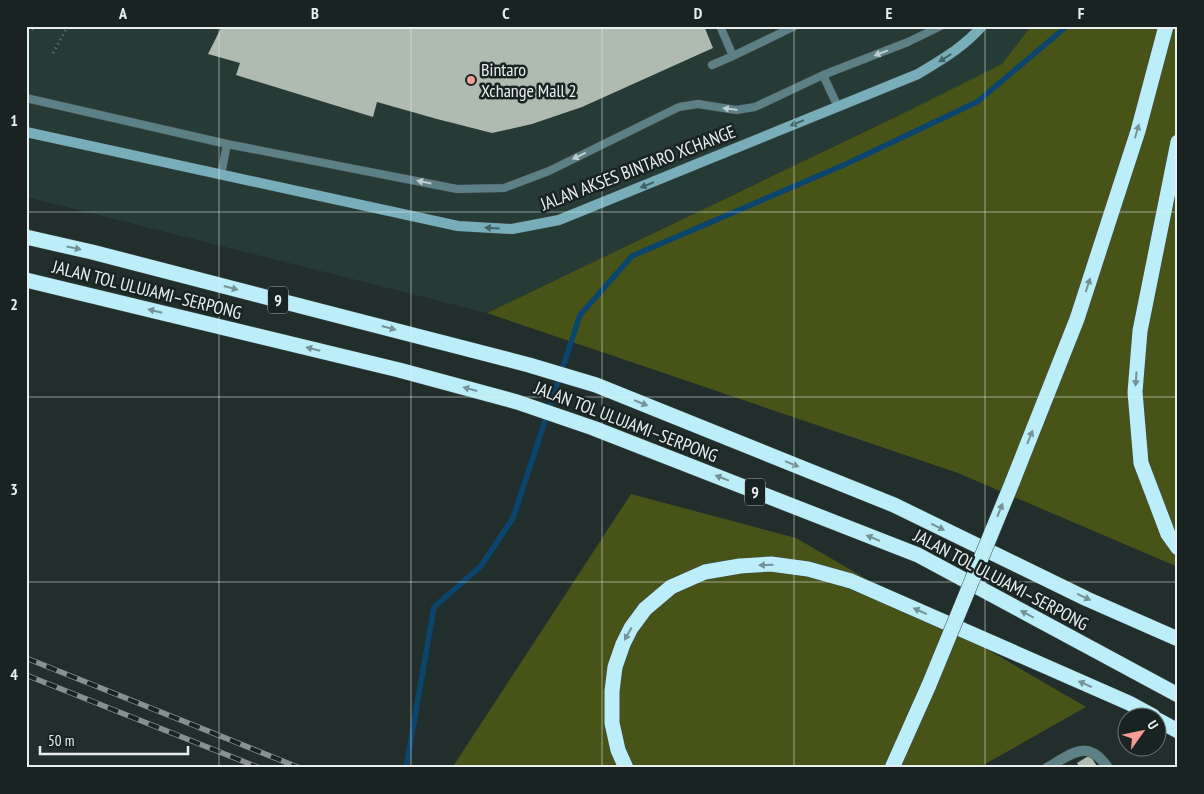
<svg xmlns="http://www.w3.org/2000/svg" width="1204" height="794" font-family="'PT Sans Narrow',sans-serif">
  <rect width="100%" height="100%" fill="#222e2c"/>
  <path fill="#263a36" d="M26,26H1031L1002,64L904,113L487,313L26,197Z"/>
  <path fill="#485318" d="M1031,26H1178V567L958,473L487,313L904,113L1002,64Z
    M631,494L796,538L1086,707L978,768H452Z"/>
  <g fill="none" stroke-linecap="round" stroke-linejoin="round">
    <path stroke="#0b456d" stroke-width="5.5" d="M406,768L434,607L481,566L513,518L580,315L632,256L846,164L977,102L1067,26"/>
  </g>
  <path fill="#afbab1" d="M222,26H704L713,48L582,107L532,124L492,133L437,119L377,102L373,117L236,75L240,63L208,54Z
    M1090,755L1098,768H1080L1077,763Z"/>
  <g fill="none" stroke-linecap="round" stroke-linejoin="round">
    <g stroke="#3e4947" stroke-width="9">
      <path id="service" d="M720,26L733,56L795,26
        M712,65L733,56
        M823,75L838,107
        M26,98L227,144L457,189L504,188L549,171L679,107L698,104L736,110L755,107L823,75L908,42L941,26
        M221,175L227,144"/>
    </g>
    <g stroke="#3e4947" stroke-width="11">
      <path id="minor" d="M1047,768C1060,761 1079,745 1093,753C1099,756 1104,762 1108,768"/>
    </g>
    <g stroke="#3e4947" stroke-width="11">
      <path id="secondary" d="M26,132L458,226L512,229L559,220L918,74C941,60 964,47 982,26"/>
    </g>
    <g stroke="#3e4947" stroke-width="16">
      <path id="motorway" d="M1178,142L1140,331L1135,392L1141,463L1168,534L1178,548
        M26,237L92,252L529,365L596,385L894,505L1087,599L1178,639
        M26,280L399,370L517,402L593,428L918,555L1178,695
        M1012,483L1077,319L1138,131L1166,26
        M1156,719L1178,731
        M626,768L618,750L612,723V691L615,667L623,644L631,628L645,609L671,587L705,572L740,566L771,564L808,569L851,581L1129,703L1153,716
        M892,768L929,685"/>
    </g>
    <path stroke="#717b7a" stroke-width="3" stroke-dasharray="1 4" stroke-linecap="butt" d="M26,42L28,32L37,26
      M53,53L68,26"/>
    <use href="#service" stroke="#5d7f86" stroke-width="8"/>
    <use href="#minor" stroke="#5d7f86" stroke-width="10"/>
    <use href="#secondary" stroke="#77aeba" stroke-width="10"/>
    <use href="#motorway" stroke="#bceef9" stroke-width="15"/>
    <g stroke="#889190" stroke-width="5.5">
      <path id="rail" d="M26,658L300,768
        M26,675L260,768"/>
    </g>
    <use href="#rail" stroke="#192422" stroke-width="4" stroke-dasharray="11" stroke-linecap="butt"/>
    <g stroke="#3e4947" stroke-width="16" stroke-linecap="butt">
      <path id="motorway-bridge" d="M929,685L1012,483"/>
    </g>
    <use href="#motorway-bridge" stroke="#bceef9" stroke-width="15"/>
  </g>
  <defs><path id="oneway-solid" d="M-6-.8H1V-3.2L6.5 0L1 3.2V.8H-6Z" transform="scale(1.25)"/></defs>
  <g fill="#becdcf">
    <use href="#oneway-solid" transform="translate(881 53) rotate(159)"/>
    <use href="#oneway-solid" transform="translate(730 109) rotate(-173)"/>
    <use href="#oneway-solid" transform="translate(579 156) rotate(154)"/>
    <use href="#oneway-solid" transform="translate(424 182) rotate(-169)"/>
  </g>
  <g fill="#436266">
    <use href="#oneway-solid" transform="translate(945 58) rotate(148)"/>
    <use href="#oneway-solid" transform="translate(797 123) rotate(158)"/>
    <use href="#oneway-solid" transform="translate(647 185) rotate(158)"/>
    <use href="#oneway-solid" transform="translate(492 228) rotate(-177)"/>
  </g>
  <g fill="#739398">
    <use href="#oneway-solid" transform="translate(1137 131) rotate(-74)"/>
    <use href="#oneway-solid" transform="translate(74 248) rotate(12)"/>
    <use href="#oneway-solid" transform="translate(1088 285) rotate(-72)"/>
    <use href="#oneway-solid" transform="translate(231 288) rotate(15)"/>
    <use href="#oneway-solid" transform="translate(155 311) rotate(-166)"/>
    <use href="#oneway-solid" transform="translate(389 328) rotate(15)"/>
    <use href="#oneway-solid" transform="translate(313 349) rotate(-166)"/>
    <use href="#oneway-solid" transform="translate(1136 379) rotate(94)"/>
    <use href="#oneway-solid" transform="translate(470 389) rotate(-165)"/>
    <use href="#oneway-solid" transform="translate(641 403) rotate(22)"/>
    <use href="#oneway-solid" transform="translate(1030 437) rotate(-68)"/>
    <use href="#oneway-solid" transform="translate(792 464) rotate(22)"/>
    <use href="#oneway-solid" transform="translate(722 478) rotate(-159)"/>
    <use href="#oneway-solid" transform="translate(1000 510) rotate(-68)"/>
    <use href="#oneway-solid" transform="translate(938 527) rotate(26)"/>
    <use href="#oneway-solid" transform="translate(873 538) rotate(-158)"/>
    <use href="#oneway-solid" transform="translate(766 565) rotate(178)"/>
    <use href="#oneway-solid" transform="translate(1084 597) rotate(25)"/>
    <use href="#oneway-solid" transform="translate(920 611) rotate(-156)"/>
    <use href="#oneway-solid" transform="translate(1027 614) rotate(-152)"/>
    <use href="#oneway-solid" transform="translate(628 634) rotate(119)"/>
    <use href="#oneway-solid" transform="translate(1085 684) rotate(-156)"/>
  </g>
  <path fill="none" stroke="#e8efee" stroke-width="1" stroke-opacity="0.55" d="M219,26V768M411,26V768M602,26V768M794,26V768M985,26V768M26,212H1178M26,397H1178M26,582H1178"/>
  <circle fill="#f59c94" stroke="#192422" stroke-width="2" cx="471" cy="80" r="5"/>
  <g text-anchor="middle" stroke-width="5" stroke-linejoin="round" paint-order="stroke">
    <g fill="#192422" stroke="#aab2b1" stroke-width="1">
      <rect x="268" y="286.5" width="20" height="27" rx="4"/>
      <rect x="745" y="478.5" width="20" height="27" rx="4"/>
    </g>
    <g font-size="16" font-weight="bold" fill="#e8efee">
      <text x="278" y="306">9</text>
      <text x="755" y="498">9</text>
    </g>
    <g font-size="18" fill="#e8efee" stroke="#192422" text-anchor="start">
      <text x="481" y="76">Bintaro<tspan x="481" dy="21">Xchange Mall 2</tspan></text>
    </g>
    <g font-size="18" fill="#e8efee" stroke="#192422">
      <text transform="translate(638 168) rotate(-21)" y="6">JALAN AKSES BINTARO XCHANGE</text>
      <text transform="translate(147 290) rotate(14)" y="6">JALAN TOL ULUJAMI–SERPONG</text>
      <text transform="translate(626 422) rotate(21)" y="6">JALAN TOL ULUJAMI–SERPONG</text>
      <text transform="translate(1001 580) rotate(28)" y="6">JALAN TOL ULUJAMI–SERPONG</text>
    </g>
  </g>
  <rect width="1204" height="794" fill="none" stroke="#192422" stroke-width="55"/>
  <g transform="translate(1142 732) rotate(57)"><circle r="24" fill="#192422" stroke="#6c7574"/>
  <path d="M0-4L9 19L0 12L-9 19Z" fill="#f59c94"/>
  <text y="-8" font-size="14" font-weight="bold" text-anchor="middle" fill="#e8efee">U</text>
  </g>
  <path d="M40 746v8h148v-8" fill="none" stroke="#e8efee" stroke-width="2.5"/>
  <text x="48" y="746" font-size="15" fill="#e8efee" stroke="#192422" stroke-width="4" paint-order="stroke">50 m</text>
  <rect x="28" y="28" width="1148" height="738" fill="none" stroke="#e8efee" stroke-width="2"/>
  <g font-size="16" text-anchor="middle" font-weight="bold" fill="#e8efee">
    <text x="123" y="19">A</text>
    <text x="315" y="19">B</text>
    <text x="506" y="19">C</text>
    <text x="698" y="19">D</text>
    <text x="889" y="19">E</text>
    <text x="1081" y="19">F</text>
    <text x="14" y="126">1</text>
    <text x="14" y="310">2</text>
    <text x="14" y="495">3</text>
    <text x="14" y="680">4</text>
  </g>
</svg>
